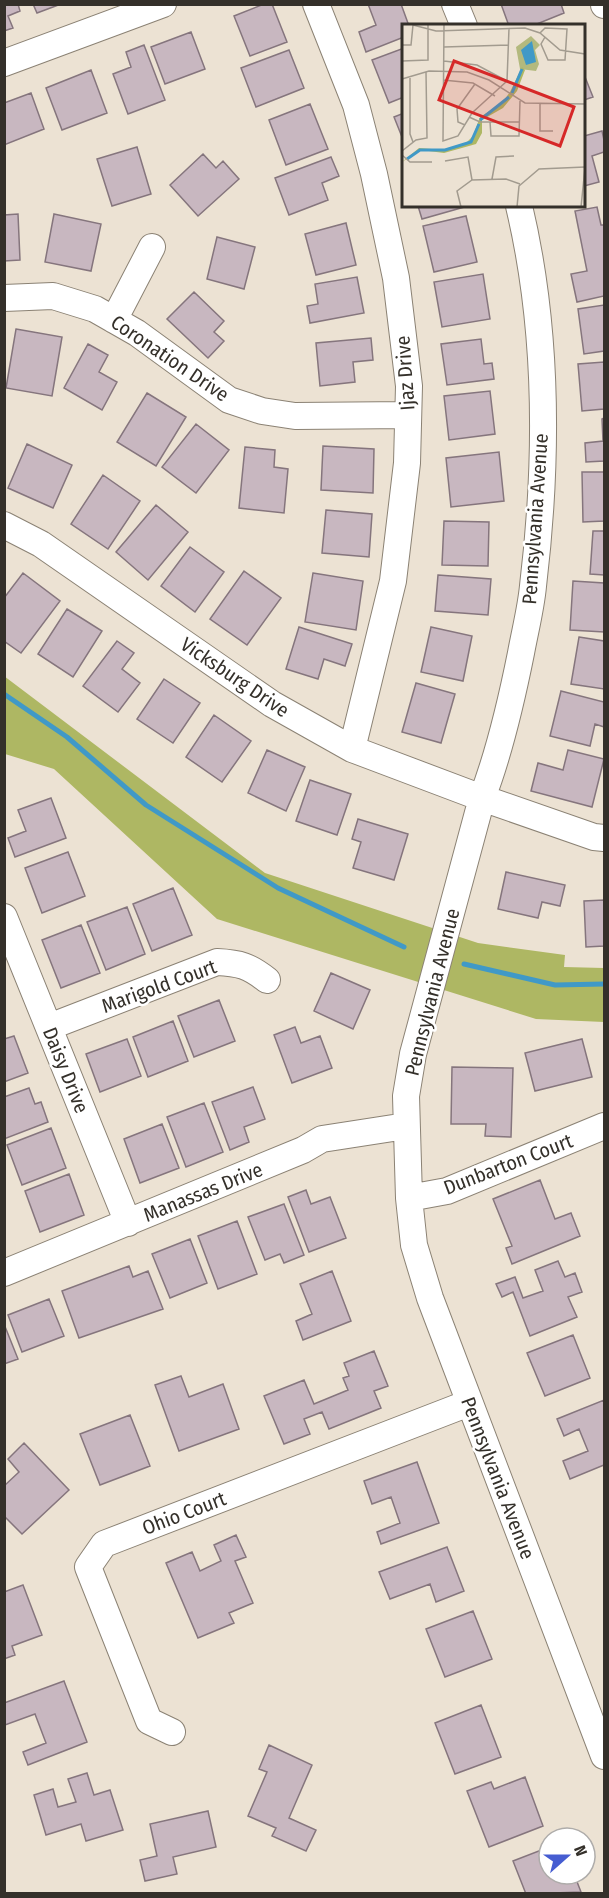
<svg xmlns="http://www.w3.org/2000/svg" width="609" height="1898" font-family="'Fira Sans Condensed',sans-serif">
  <rect width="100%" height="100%" fill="#ece2d3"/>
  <path fill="#aeb763" d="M4,676L265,873L478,943L565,955L564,967L604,968V1022L536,1019L217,919L54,769L5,754Z"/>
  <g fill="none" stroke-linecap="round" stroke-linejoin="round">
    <path stroke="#4099c7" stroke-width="5" d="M4,694L67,737L146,805L278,888L404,947
      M464,964L555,985L604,984"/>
  </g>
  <path fill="#c8b7c0" stroke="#85757d" stroke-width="1.5" d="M4,4H18L20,11L8,16L13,28L4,31Z
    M33,4H61L37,13Z
    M264,4H272L287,42L250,56L234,16Z
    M368,4H401L409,26H404V37L366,52L359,32L376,25Z
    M501,4H561L564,13L532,26H509Z
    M191,32L205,69L165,84L151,47Z
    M144,45L165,100L128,114L113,74L131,67L126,52Z
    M404,48V97L389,103L372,60Z
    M289,50L304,88L256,107L241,68Z
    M91,70L107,113L62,130L46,88Z
    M584,77H585L593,97L584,100Z
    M31,93L44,129L4,145V103Z
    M310,104L328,149L286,165L269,120Z
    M404,113V142L394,117Z
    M602,131L604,140V152L592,156L599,182L584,186V136Z
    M137,147L151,194L112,206L97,159Z
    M203,154L216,168L223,161L239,179L198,216L170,185Z
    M331,157L339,176L322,183L328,200L289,215L275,178Z
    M418,206H468L422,219Z
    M597,207L601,225H604V296L577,302L571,274L587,271L575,211Z
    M18,214L20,260L4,261V215Z
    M54,214L101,224L91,271L45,262Z
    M466,216L477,262L434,272L423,226Z
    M346,223L356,265L316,275L305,234Z
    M217,237L255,247L244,289L207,279Z
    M483,274L490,319L442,327L434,282Z
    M357,277L364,313L310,323L307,306L318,304L315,284Z
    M194,292L224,321L214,332L224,341L208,358L167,319Z
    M604,305V351L584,354L578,309Z
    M16,329L62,337L52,396L6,388Z
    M371,338L373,360L353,362L355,382L320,386L316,343Z
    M481,339L484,364L492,363L494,379L447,385L441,344Z
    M88,344L108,355L99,372L117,382L102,410L64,388Z
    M604,362V409L582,411L578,364Z
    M490,391L495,434L449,440L444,396Z
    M147,393L186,417L156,466L117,442Z
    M604,418V461L586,462L585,443L603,441L602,419Z
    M196,424L229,450L196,493L162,467Z
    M27,444L72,465L53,508L8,488Z
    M323,446L374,449L373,493L321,490Z
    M245,447L275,450L274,467L288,469L284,513L239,508Z
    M499,452L504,501L451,507L446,458Z
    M582,472H604V521L583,522Z
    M103,475L140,501L108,549L71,524Z
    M156,505L188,532L148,580L116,552Z
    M326,510L372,514L369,557L322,553Z
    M444,521L489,522L488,566L442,565Z
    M593,531H604V575L590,574Z
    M190,547L224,572L195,612L161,586Z
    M244,571L281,598L247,645L210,619Z
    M23,573L60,601L21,653L4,641V598Z
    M313,573L363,581L356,630L305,622Z
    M438,575L491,579L488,615L435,611Z
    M573,581L604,583V632L570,630Z
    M67,609L102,631L73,677L38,654Z
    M299,627L352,644L345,666L324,659L318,679L286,669Z
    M431,627L472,636L463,681L421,672Z
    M579,637L604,641V689L571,684Z
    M117,641L134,653L122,669L140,683L118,712L83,686Z
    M164,679L200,703L173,743L137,719Z
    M416,683L455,694L441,743L402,732Z
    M561,691L604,702V727L595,724L590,746L550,736Z
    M214,715L251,741L222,782L186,757Z
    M267,750L305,767L286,811L248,793Z
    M568,750L604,759L592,807L531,791L538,763L563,770Z
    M310,780L351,794L337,835L296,821Z
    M51,798L66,838L15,857L8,838L26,831L18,810Z
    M358,819L408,834L394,880L353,868L361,842L352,839Z
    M68,852L85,896L42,913L25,868Z
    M506,872L565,885L560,906L542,902L538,918L498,909Z
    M173,888L192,935L152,951L133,904Z
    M604,900V946L586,947L584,901Z
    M127,907L145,954L106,970L87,922Z
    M81,925L100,973L61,988L42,940Z
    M331,973L370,990L353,1029L314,1011Z
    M219,1000L235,1041L194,1057L178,1016Z
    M173,1021L188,1061L148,1077L133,1037Z
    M295,1027L301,1043L320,1036L332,1068L292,1083L274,1035Z
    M14,1036L28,1073L4,1082V1039Z
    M127,1039L141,1076L100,1092L86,1054Z
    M582,1039L592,1077L535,1091L525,1053Z
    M452,1067L513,1068L511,1137L485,1136L486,1124H451Z
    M253,1087L265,1119L244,1127L249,1142L230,1150L212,1102Z
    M29,1088L35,1104L41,1102L48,1122L4,1139V1097Z
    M204,1103L223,1152L186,1167L167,1117Z
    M162,1124L179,1168L140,1183L124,1139Z
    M51,1128L66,1168L22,1185L7,1145Z
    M69,1174L84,1215L40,1232L25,1191Z
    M540,1180L555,1219L571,1213L580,1236L512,1264L506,1248L512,1246L493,1199Z
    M306,1190L311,1204L330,1197L346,1238L309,1252L288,1197Z
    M284,1204L304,1255L284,1263L280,1254L265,1260L248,1217Z
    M237,1221L257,1274L218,1289L198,1236Z
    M190,1239L207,1283L170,1298L152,1254Z
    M558,1261L565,1277L575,1273L582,1292L568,1297L577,1317L530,1336L513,1292L502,1297L496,1284L515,1277L523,1298L543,1291L535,1270Z
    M129,1266L133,1277L148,1271L163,1309L79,1338L62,1291Z
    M332,1271L351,1321L303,1340L296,1321L312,1314L300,1284Z
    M49,1299L64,1336L22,1352L8,1315Z
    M4,1324L18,1359L4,1364Z
    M573,1335L590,1378L545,1396L527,1353Z
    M374,1351L388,1386L374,1391L381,1408L329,1429L322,1412L304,1419L310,1434L284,1444L264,1396L304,1380L314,1404L348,1390L343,1378L349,1376L344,1363Z
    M181,1376L189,1397L223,1384L239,1429L179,1451L155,1385Z
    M604,1400V1465L570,1479L563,1461L588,1451L579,1429L564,1436L557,1419Z
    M130,1415L150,1466L100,1485L80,1434Z
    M24,1443L69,1490L22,1534L4,1516V1486L19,1472L8,1459Z
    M417,1462L439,1523L381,1544L377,1532L400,1523L391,1497L372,1504L364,1481Z
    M236,1535L246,1557L235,1561L253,1603L229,1613L234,1623L198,1638L166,1563L192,1552L200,1571L221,1561L214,1545Z
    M447,1547L464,1591L436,1602L430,1584L390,1599L379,1572Z
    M23,1585L42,1635L12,1646L15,1655L4,1659V1592Z
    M473,1611L492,1659L445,1677L426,1629Z
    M64,1681L87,1742L28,1765L23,1752L46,1743L35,1714L5,1725L4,1703Z
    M481,1705L501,1757L455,1774L435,1723Z
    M269,1745L312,1765L289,1818L316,1830L306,1851L272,1836L276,1828L248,1816L267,1772L259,1769Z
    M87,1773L94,1795L110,1790L123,1830L86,1841L81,1824L46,1835L34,1795L53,1789L58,1807L76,1802L68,1779Z
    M525,1777L543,1826L489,1847L467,1791L491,1782L494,1789Z
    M208,1811L216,1847L173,1857L177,1874L145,1881L140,1860L157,1856L150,1824Z
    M549,1847V1874H574L581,1892L526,1894L513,1861Z"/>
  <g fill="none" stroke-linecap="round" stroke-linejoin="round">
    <g stroke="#8b8274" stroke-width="28">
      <path id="minor" d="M316,4L356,105L374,174L396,278L409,386L407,463L393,581L352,749
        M455,4L464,26
        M604,4V5
        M4,63L163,4
        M519,206C548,328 548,461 533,586C531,608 525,631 521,653C511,703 500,751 482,798L413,1054L406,1096L409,1198L414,1245L430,1298L604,1756
        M4,298L53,296L95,309L137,333L229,400L262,411L295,416L408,415
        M114,320L152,247
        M4,525L41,544L272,704L352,749L482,798L594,837L604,838
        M4,917L128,1223
        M49,1027L217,962C240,963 249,966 267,980
        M409,1198L447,1191L604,1126
        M4,1273L303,1150L322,1139L406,1126
        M172,1732L149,1721L88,1567L104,1544L469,1403"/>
    </g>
    <use href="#minor" stroke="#fff" stroke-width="26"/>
  </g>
  <g text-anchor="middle" stroke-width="5" stroke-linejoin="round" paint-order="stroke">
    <g font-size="20" fill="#34302a" stroke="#fff">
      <text transform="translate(170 358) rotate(34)" y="7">Coronation Drive</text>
      <text transform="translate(405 373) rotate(-94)" y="7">Ijaz Drive</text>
      <text transform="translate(535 519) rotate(-86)" y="7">Pennsylvania Avenue</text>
      <text transform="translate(235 677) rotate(34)" y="7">Vicksburg Drive</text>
      <text transform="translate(159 986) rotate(-20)" y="7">Marigold Court</text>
      <text transform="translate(432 992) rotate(-76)" y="7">Pennsylvania Avenue</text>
      <text transform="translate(66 1070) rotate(68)" y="7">Daisy Drive</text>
      <text transform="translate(508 1164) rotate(-21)" y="7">Dunbarton Court</text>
      <text transform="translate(203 1192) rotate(-22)" y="7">Manassas Drive</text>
      <text transform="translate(498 1478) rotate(69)" y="7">Pennsylvania Avenue</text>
      <text transform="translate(184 1513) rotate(-21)" y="7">Ohio Court</text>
    </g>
  </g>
  <g transform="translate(402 24)">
    <rect width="183" height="183" fill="#ece2d3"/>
    <path d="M129,12L138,21L133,26L137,40L134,47L118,45L114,23Z" fill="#b3b97e"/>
    <path d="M120,43L123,46L115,67L101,84L80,96V109L74,120L42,129L19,126L0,138L17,124L43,126L63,120L71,112L78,93L99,80L108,68Z" fill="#aeb763"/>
    <path d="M130,17L134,38L124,41L119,26Z" fill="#4099c7"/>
    <path fill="none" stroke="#4099c7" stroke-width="3" d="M110,69L120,45M78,96L107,73M5,135L18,126H43L69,118L77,100"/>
    <path fill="none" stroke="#a29b8f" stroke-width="1.5" d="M42,0L41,117L56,112L70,89L105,57M138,9L143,4L165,5L163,36H146L139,20L143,13M0,21H9L11,1L34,7L123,4L138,9L158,26L183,30M42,23L107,21M0,37L26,36V0M42,37L75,41L105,57M8,54V110L11,118M0,55L27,47L65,48L87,56L123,79L183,80M41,56L71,59L93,72M105,57L107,4M138,80V107H151M67,93L78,98H118M88,98L89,112H117L118,77M63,101L56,98L55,85L73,60M0,127L14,116L25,114L24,48M0,131L8,138H30M43,137L66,133L70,156M90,155L94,133L112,132M59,183L55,167L70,156L104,155L118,160M115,183L117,162L137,145L183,143M179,183L183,144"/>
    <path fill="#d62828" fill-opacity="0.15" stroke="#d62828" stroke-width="3" d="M52,37L172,83L158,122L37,76Z"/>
    <rect width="183" height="183" fill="none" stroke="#34302a" stroke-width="3"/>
  </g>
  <rect width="609" height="1898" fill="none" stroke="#34302a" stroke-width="12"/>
  <g transform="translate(567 1856) rotate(69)"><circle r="28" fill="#ffffff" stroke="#aeacaa" stroke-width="1.5"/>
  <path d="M0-4.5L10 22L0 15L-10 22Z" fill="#465dd1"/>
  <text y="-9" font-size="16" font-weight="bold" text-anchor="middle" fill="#34302a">N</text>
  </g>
</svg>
